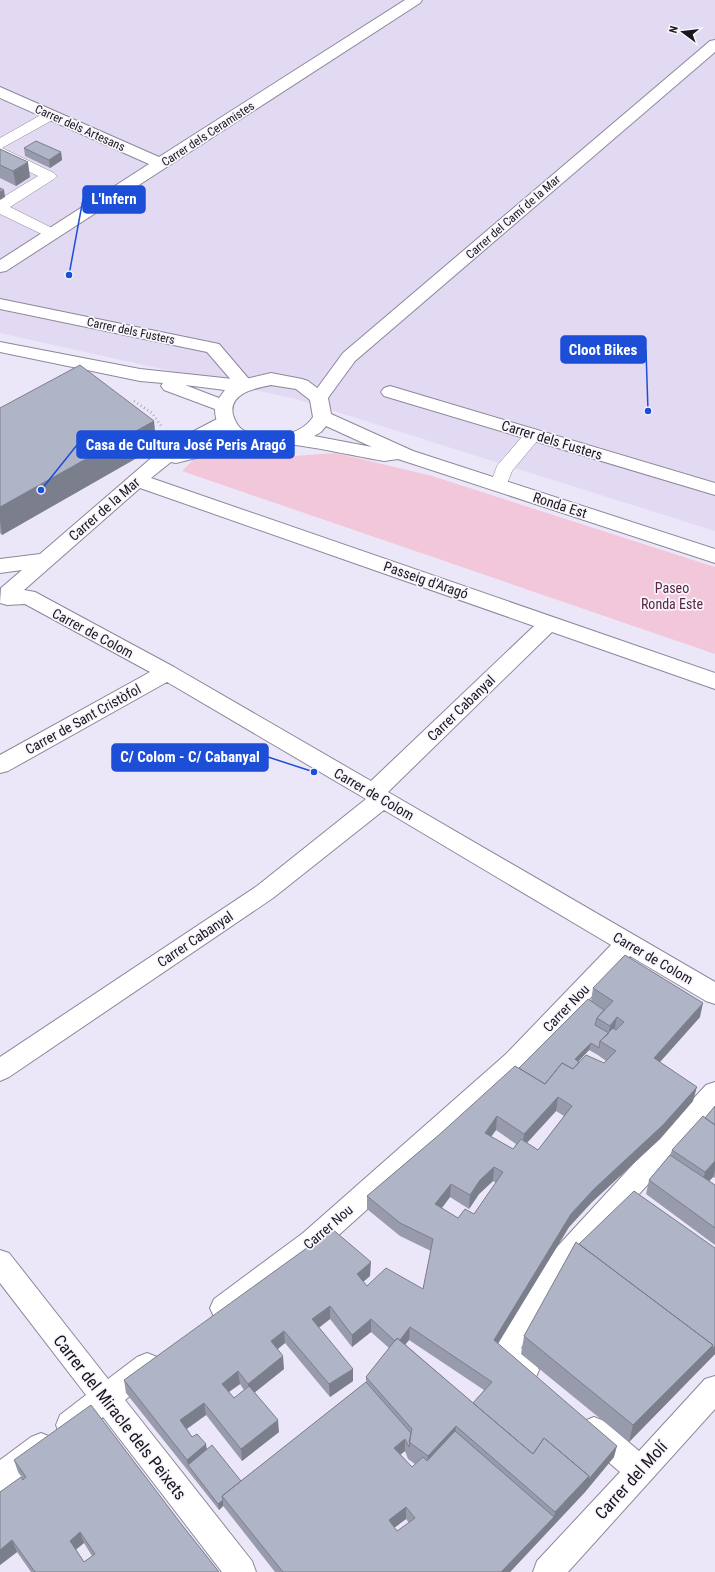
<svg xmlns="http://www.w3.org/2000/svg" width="715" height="1572" font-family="'Roboto Condensed',sans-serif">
  <rect width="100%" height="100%" fill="#ece6f9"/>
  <path fill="#e2d9f3" d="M0,0H715V531L296,399L0,333Z"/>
  <path fill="#f3c7da" d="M336,453L432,476L715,567V654L182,471L196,457L224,454L280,457Z"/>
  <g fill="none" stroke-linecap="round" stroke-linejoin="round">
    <g stroke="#8d8799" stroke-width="1">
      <path id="lane" d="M51,111L56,112L58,115L56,118L2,148L54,173L57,176L54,179L10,207L58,231L60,234L58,237L52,239L0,214V199L38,176L0,158V138L46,112Z
        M533,429L539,431L542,435L512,471L505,489L499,491L493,489L490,485L497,466L527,431Z"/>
    </g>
    <g stroke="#8d8799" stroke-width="2">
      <path id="street" d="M405,0H422L420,3L6,271L0,272V260L149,164L0,98V87L159,157Z
        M715,40V52L355,361L325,402L319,404L313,402L310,398L343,353L710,41Z
        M0,299L219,344L254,385L251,389L245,391L239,389L207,352L0,309Z
        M390,386L715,483V495L384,396L381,392L384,388Z
        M225,416L231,418L234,422L231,426L192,447L249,433L256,435L258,439L256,443L176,463L171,462L151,478L715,673V689L552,632L388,792L715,982V1004L706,1001L630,956L524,1068L321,1251L234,1317L224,1321L214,1317L210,1308L214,1299L303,1233L506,1054L611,945L384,810L273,898L9,1077L0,1081V1057L257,886L366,799L167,682L8,771L0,773V755L150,672L25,604L7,605L0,603L1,588L22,570L0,573V559L40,554L156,454L169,444L219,418ZM140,488L534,626L371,781L174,667L35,592L24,590Z
        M715,1082V1110L575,1265L521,1348L535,1361L539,1370L535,1379L525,1383C510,1377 496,1366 489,1351L493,1342L557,1247L706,1085Z
        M0,1250L9,1253L108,1379L137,1357L147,1353L157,1357L161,1366L157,1375L125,1400L252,1561L256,1572H222L103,1417L80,1435L70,1439L60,1435L56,1425L60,1415L86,1395L0,1283Z
        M715,1376V1409L568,1572H533L537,1561L620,1472L584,1441L580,1431L584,1421L594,1417L604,1421L639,1451L705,1379Z
        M41,1433L51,1437L55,1447L51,1457L10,1488L0,1492V1460L31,1437Z"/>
    </g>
    <g stroke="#8d8799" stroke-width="2">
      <path id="secondary" d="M0,342L140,369L242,380L271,373L302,379L308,381L325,394L328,398L331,414L413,451L715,549V563L398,459L384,461C355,456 325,449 296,445C289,444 282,447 275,447C249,448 215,441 215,409L164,390L161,386L163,383L140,381L0,352ZM185,385L225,390L219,398ZM271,385L296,389L310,400L313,417C300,437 263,442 243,430C238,427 235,421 233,415C228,393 256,388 271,385ZM326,426L372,447L314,436L321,432Z"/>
    </g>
    <path stroke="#aba6b5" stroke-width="2.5" stroke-dasharray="1 3" stroke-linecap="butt" d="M134,401L152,413L162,427"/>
    <use href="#lane" fill="#fff" fill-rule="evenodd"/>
    <use href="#street" fill="#fff" fill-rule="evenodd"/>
    <use href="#secondary" fill="#fff" fill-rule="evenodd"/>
  </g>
  <path fill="#979bab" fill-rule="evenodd" d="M24,148L61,152L62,160L50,168L25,156Z
    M0,149L30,177L16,186L0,178Z
    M0,408L154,421L156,447L2,535L0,533Z
    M593,988L700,1017L660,1062L693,1101L660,1139L592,1202L569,1227L498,1344L614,1457L585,1492L510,1572H275L224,1507L223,1506L219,1510L189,1472L126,1393L124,1380L370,1276L363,1282L367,1286L423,1289L431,1251L400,1236L367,1209V1196L519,1068L591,1001ZM589,1050L598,1055L606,1061L604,1063L579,1062H578ZM556,1111L564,1116L538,1150L527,1143ZM496,1130L516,1144L513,1149L491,1137ZM493,1181L496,1183L474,1214L458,1218L442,1208L450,1197L469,1209L479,1194ZM330,1319L352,1347L371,1332L389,1348L366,1377V1382L241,1481L192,1437L187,1429L206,1415L242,1461L279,1432L255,1392L284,1369L277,1349L285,1343L330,1397L353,1381L319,1328ZM409,1340L484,1390L473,1403L405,1344ZM240,1384L244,1390L234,1398L229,1392ZM405,1451L408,1459L415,1464L412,1467L400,1454ZM406,1519L409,1523L397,1531L394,1527Z
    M715,1106V1178L713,1177L709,1181L715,1185V1245L646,1194L649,1180L670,1155L672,1150L705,1118Z
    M579,1244L715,1248V1354L629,1442L521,1354L524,1336Z
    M14,1460L182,1525L219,1572H31L17,1552L0,1565V1492L23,1479L18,1472ZM84,1543L92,1556L84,1562L76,1549Z"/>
  <path fill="#7b7e8b" d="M61,152L62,160L50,168L49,160Z
    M28,162L30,177L16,186L13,171Z
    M4,190L5,197L0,200V192Z
    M154,421L156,447L2,535L0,521V507Z
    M703,1003L700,1017L651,1072L654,1058Z
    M617,1017L614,1032L607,1040L610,1026Z
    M591,1043L589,1050L574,1066L575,1059Z
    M697,1087L693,1101L660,1139L592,1202L569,1227L492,1353L494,1340L571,1214L594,1189Z
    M558,1097L556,1111L522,1148L524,1134Z
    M497,1116L496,1130L483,1147L485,1133Z
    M715,1161V1170L713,1177L700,1191L705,1172Z
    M494,1167L493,1181L479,1194L469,1209L470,1195L480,1180Z
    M451,1184L450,1197L434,1218L435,1204Z
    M371,1262L370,1276L357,1287V1274Z
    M330,1306V1319L312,1332V1319Z
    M371,1319V1332L352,1347V1335Z
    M410,1327L409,1340L397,1355V1343Z
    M284,1331L285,1343L272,1354L271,1341Z
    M713,1345L715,1346V1354L629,1442L633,1425Z
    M283,1356L284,1369L249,1397L248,1384Z
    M353,1369V1381L330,1397L329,1384Z
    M238,1371L240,1384L223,1396L222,1384Z
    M204,1403L206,1415L182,1432L180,1420Z
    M278,1420L279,1432L242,1461L241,1449Z
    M456,1426L454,1443L427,1472L428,1456Z
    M405,1439V1451L394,1460V1448Z
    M206,1444L208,1456L188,1465L187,1460Z
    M617,1446L614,1457L585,1492L510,1572H501L554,1517L555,1512Z
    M223,1500V1506L219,1510L218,1504Z
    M406,1507V1519L389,1532V1520Z
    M80,1532L84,1543L73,1552L70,1541Z
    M12,1540L17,1552L0,1565V1550Z"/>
  <path fill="#b0b4c7" stroke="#7b7e8b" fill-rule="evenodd" d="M36,141L61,152L49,160L24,148Z
    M0,149L28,162L13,171L0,165Z
    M0,188L4,190L0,192Z
    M80,365L154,421L0,507V408Z
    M625,955L703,1003L654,1058L697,1087L663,1125L594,1189L571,1214L494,1340L617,1446L588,1480L589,1476L544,1438L533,1454L473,1403L492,1382L410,1327L400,1340L397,1338L395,1341L371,1319L352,1335L330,1306L312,1319L353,1369L329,1384L284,1331L271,1341L283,1356L248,1384L238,1371L222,1384L234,1398L249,1386L278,1420L241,1449L204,1403L180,1420L192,1437L197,1434L206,1444L187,1460L124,1380L304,1250L331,1228L371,1262L357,1274L367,1286L386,1268L423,1289L433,1239L400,1223L367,1196L440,1134L515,1066L545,1084L562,1063L573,1069L586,1055L604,1063L616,1051L600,1041L613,1028L616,1030L624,1022L617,1017L610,1026L597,1018L613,1001L593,988ZM558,1097L572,1106L538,1150L521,1139L513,1149L485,1133L497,1116L524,1134ZM494,1167L503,1172L474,1214L465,1209L458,1218L435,1204L451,1184L470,1195L480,1180Z
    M588,999L604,1010L597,1018L595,1025L609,1033L600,1041L599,1048L591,1043L575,1059L579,1062L573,1069L562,1063L545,1084L519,1068Z
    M715,1106V1125L705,1118Z
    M703,1116L715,1125V1161L705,1172L672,1150Z
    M670,1155L715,1185V1228L649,1180Z
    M634,1191L715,1248V1346L712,1350L713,1345L579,1244Z
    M576,1242L713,1345L633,1425L524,1336Z
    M397,1338L533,1454L544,1438L589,1476L555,1512L456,1426L428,1456L409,1442L412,1429L366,1377Z
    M366,1382L411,1433L409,1447L405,1439L394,1448L412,1467L423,1457L427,1461L455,1431L554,1517L501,1572H283L222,1496ZM406,1507L415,1518L397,1531L389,1520Z
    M91,1405L182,1525L219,1572H35L12,1540L0,1550V1492L21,1477L23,1480L26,1477L14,1460ZM80,1532L95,1554L84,1562L70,1541Z
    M212,1445L241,1481L222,1496L223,1500L218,1504L188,1465Z"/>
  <g text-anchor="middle" stroke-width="3.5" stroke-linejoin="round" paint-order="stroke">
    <g font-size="12" fill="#19171d" stroke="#f8f5fd">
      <text transform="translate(80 128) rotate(24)" y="4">Carrer dels Artesans</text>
      <text transform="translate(208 134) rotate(-33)" y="4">Carrer dels Ceramistes</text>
      <text transform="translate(513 217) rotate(-41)" y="4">Carrer del Camí de la Mar</text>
      <text transform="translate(131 331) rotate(12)" y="4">Carrer dels Fusters</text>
    </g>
    <g font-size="14" fill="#19171d" stroke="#f8f5fd">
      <text transform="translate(552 440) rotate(17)" y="5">Carrer dels Fusters</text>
      <text transform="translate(560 505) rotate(18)" y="5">Ronda Est</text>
      <text transform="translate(104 509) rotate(-41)" y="5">Carrer de la Mar</text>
      <text transform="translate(426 580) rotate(19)" y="5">Passeig d'Aragó</text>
      <text transform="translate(93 633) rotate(28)" y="5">Carrer de Colom</text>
      <text transform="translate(461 708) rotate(-44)" y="5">Carrer Cabanyal</text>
      <text transform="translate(83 719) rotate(-29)" y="5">Carrer de Sant Cristòfol</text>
      <text transform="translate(374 794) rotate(30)" y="5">Carrer de Colom</text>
      <text transform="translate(195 939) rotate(-34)" y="5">Carrer Cabanyal</text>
      <text transform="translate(653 958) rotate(30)" y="5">Carrer de Colom</text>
      <text transform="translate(566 1008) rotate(-46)" y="5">Carrer Nou</text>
      <text transform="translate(328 1227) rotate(-41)" y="5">Carrer Nou</text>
    </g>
    <g font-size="14" fill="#5c2541" stroke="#f8f5fd">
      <text x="672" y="593">Paseo<tspan x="672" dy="16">Ronda Este</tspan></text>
    </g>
    <g font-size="17" fill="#19171d" stroke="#f8f5fd">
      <text transform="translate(120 1417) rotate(52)" y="6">Carrer del Miracle dels Peixets</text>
      <text transform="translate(631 1480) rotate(-48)" y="6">Carrer del Molí</text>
    </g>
  </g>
  <path fill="none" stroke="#1d4ed8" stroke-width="1.5" d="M69 275L83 199M648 411L646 350M41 490L77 445M314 772L268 757"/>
  <g fill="#1d4ed8" stroke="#f8f5fd" stroke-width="1.5">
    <circle cx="69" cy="275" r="4"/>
    <circle cx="648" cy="411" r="4"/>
    <circle cx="41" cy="490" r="4"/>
    <circle cx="314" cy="772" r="4"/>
  </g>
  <g fill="#1d4ed8" stroke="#1d4ed8" stroke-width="1.5">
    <rect x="83" y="186" width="62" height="27" rx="4"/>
    <rect x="561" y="336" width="85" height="27" rx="4"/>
    <rect x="77" y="431" width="217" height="27" rx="4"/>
    <rect x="112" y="744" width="156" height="27" rx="4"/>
  </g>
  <g font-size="15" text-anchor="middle" font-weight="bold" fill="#fff">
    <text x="114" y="204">L'Infern</text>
    <text x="603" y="355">Cloot Bikes</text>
    <text x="186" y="450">Casa de Cultura José Peris Aragó</text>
    <text x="190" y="762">C/ Colom - C/ Cabanyal</text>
  </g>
  <g transform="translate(683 32) rotate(285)" stroke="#f8f5fd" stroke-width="3" paint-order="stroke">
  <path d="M0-3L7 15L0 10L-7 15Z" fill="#19171d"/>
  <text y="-6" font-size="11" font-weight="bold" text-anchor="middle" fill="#19171d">N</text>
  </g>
</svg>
